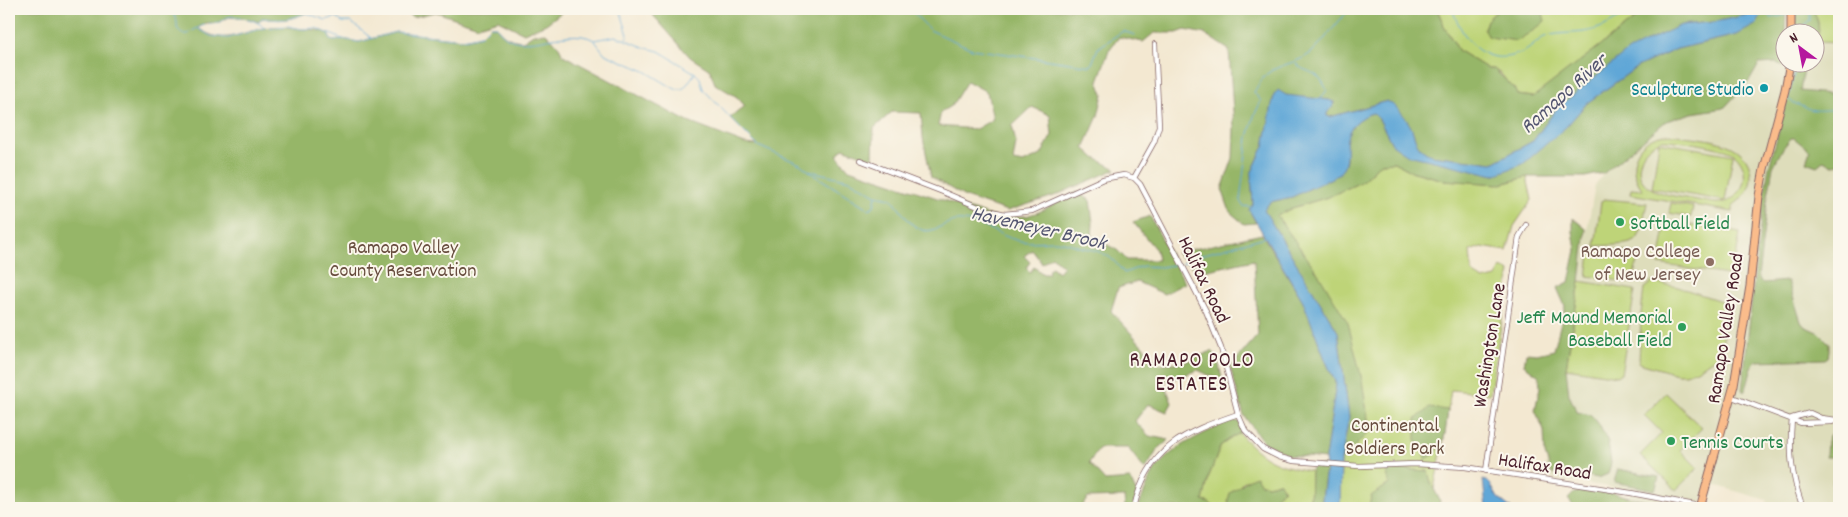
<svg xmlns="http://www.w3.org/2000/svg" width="1848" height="517" font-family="Dekko,sans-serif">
  <rect width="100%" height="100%" fill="#fbf7ec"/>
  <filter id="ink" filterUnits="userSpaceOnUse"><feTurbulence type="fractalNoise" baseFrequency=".02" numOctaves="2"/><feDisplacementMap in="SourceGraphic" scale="10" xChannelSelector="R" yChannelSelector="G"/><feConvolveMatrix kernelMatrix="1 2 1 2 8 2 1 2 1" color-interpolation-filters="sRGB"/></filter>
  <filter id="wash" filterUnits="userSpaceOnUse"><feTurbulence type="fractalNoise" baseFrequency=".0096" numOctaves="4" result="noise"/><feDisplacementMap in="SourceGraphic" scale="20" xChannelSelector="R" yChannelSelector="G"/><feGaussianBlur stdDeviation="1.12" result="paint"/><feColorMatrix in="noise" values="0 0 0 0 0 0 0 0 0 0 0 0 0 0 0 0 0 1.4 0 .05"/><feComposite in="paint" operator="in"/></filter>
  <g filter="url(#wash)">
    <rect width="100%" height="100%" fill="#f3e8d1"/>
    <path fill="#deddbb" d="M1796,9H1839V508H1765L1767,500L1707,483L1700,508H1626L1631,490L1544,477L1595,185L1604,173L1752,50L1785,51L1786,62H1816V32H1795Z"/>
    <path fill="#bed478" stroke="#847a52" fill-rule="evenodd" d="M1437,9H1499L1487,20L1484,29L1489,37L1544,12L1542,9H1648L1534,97L1517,95L1502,75L1494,69H1488L1459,51L1445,28Z
      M1813,9H1839V43L1816,42L1819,30L1818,22Z
      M1669,134C1697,139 1751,137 1751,177C1751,189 1743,199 1733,205V212L1630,194L1631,189L1643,190C1623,166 1638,134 1669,134ZM1663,140C1676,140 1725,147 1734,154C1755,171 1742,205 1715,203C1705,202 1695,199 1685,198C1664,194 1631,190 1641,159C1644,149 1653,143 1663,140Z
      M1659,142L1733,155L1725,201L1652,188Z
      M1394,162L1411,171L1444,180L1501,184L1527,177L1532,200L1514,226L1507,251L1481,247L1470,251L1472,273L1483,280L1496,277L1501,268L1510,271L1490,394L1451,390L1443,444L1430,508H1340L1341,460L1362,379L1293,239L1277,216L1292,208L1328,197L1361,182L1381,163Z
      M1604,199L1647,203C1645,211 1641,238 1635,241C1627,246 1604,245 1595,246L1601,202Z
      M1671,203L1693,207L1691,217L1669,213Z
      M1666,221L1740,233L1733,276L1659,264Z
      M1591,247L1638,254L1633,283L1587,276Z
      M1580,281L1635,290L1621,374L1617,376L1566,368Z
      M1652,282L1678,287L1724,302L1723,340L1720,350L1716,357L1697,370L1686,374H1677L1639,363L1641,314L1644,288Z
      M1666,393L1702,428L1680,450L1698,468L1676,490L1640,455L1662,433L1644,415Z
      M1239,433C1264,460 1275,465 1311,471L1310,507L1304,503V500L1292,498L1279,508H1262L1284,489L1279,482L1268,485L1244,481L1238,488L1230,493L1236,507L1255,508H1214L1210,503L1203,501L1209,476L1221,445Z"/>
    <path fill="#96b668" stroke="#706a4a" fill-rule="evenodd" d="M9,9H306V13C288,20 282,21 262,18L259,22L249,19L229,17L218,23H206L198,28C224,46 237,33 264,28C279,25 288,27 302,29C313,30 317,29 328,33L331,40L335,41L342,39L359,42L396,32L464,39L481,35L490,26H496C502,37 511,40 523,41L533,34L546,33L559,47L563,55L688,122L745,144L757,145L730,118L745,106L737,97L715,84L710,70L690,57L652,14L642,9H1321L1325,11L1329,9H1437L1445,28L1459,51L1488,69H1494L1514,88L1517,95L1533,97L1648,9H1748L1747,15L1714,22L1681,25L1557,108L1533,141L1493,163L1431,155C1412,147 1418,141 1411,128C1405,118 1394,109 1387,101L1330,117L1327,116V113L1333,106L1334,102L1329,100L1274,95L1264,146L1251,174L1253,204L1249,210L1256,223L1244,224L1230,212L1222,189L1233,158L1234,127L1229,50L1205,34L1185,30L1177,33H1154L1143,42L1119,37L1109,50L1098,81L1103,94L1098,116L1084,148L1095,158L1116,169L1054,196L1007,211L965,197L931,177L923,138L921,113L892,112L874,128L873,159L843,148L837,155L849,169L998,218L1026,216L1039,212L1077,192L1090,200L1093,223L1092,237L1117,250L1127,260H1158L1156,250L1133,222L1150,216L1185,283L1164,294L1137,282L1118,288L1111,311L1159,364L1185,362L1212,351L1217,357L1223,382L1198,370L1164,382L1172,403L1167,412L1148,404L1135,421L1149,436L1169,440L1158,449L1145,470L1128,448H1099L1089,463L1105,481L1130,479L1137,494L1132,508H1125L1124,497L1088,498L1080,508H9ZM967,81L987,92L993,119L976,129L938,126L941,112L952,105ZM1032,107L1050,115L1052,135L1041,155L1023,163L1013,161L1016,143L1012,126ZM1032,250L1042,263L1052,256L1063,266L1058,272L1052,267L1049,269L1048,274H1043L1034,267L1030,272L1026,268L1030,262L1024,256Z
      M396,9H566L546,24L524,33L498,20L478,26L436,12L413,17Z
      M1499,9H1542L1545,21L1537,28L1517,41L1489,37L1484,29L1487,20Z
      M1764,9H1786L1784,66L1776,63L1759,64L1750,80L1724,108L1692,113L1666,121L1604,173L1585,177H1527L1501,184L1483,183L1444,180L1411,171L1394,162L1381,163L1361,182L1328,197L1292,208L1277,216L1318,273L1348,323L1362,380L1370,431L1341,460L1349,417L1338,332L1264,210L1270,202L1292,197L1338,175L1346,161V134C1354,125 1361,115 1373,113L1379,119L1392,144L1494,175L1566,127L1587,103L1637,67L1677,49L1737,35L1763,11Z
      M1796,9H1813C1817,19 1821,27 1816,37V32H1795Z
      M1795,63H1805L1800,91L1839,95V164L1833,165L1823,161L1817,166L1806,162L1810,151L1794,138H1791L1783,148L1773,167L1767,201L1758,277L1762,283L1788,281L1801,322L1804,326L1819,333L1829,343V350L1828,357L1825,359L1756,361C1749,369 1750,383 1744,392L1742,390L1763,200L1769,168L1793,77Z
      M1573,218L1586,229L1580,281L1566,368L1569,395L1577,412L1591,415L1598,423L1608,442L1611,463L1608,474L1598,478L1573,473L1552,474L1545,454L1544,430L1535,410L1540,387L1539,376L1524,365L1526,353L1537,354L1554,350L1565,306L1557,288L1569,282L1576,250L1573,232Z
      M1262,234L1303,301L1325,359L1336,384L1325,459L1289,455L1264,443L1244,416L1230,367L1258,335L1254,260L1199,272L1176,253Z
      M1429,408L1448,410C1445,431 1447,449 1426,459L1416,441V419Z
      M1232,420L1239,422L1244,430L1221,445L1209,476L1203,501L1210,503L1214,508H1138C1143,496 1148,481 1155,470C1173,445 1206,433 1232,420Z
      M1830,434C1840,438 1839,448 1839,457H1826L1827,441Z
      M1835,463H1839V508H1836L1832,491Z
      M1313,466H1326L1321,508L1310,507L1311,471Z
      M1386,468L1428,471L1431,483L1440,501L1438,508H1369L1371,496L1389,484Z
      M1618,469L1659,477L1655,490L1614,482Z
      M1256,476L1261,484L1268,485L1279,482L1284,489L1262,508L1229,506L1228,500L1230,493C1240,487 1245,480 1256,476Z
      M1584,491L1610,492L1637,499L1689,508H1575L1568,499L1574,493Z
      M1292,498L1304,500V503C1294,504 1289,508 1279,508Z"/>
    <path fill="#60a7d7" stroke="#556381" d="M1748,9H1764L1757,24L1737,35L1677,49L1637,67L1587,103L1566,127L1523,164L1494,175L1408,155L1392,144L1379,119L1373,113C1367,114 1364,117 1359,120C1335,139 1356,156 1338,175L1292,197L1270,202L1264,210L1338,332L1349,417L1341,460L1340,508H1321L1326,468L1325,459L1336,384L1325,359L1303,301L1249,210L1253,204L1251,174L1264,146L1274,95L1278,90L1286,95L1329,100L1334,102L1333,106L1327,113V116L1330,117L1387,101C1398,107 1405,116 1411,127C1417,141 1415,148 1431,155L1493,163L1533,141L1557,108L1629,50L1681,25L1714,22L1747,15Z
      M1483,480L1489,482L1498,498L1511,508H1486Z"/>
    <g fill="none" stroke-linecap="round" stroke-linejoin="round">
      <path stroke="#60a7d7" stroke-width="1" d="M163,9C173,14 178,16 177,28L182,34H188L197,28L211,36L228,38L263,28L288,26L302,29L316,28L342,39L359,42L396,32L463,39L481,35L490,26H496C516,62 565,23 594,40L616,36L646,48L659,51L695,73L700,78L703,89L740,128L758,146L800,164L816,176L869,209L874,206L876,195
        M620,9L628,35L626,38
        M910,9L930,30L972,49L1091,66L1098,48L1123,31L1135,35
        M1360,9C1370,13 1382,18 1391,9
        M1452,9C1465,43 1485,70 1525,51C1533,47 1539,38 1547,36C1561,32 1576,34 1589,31C1605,28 1620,17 1633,9
        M1761,9L1771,18L1786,15
        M1796,14L1810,12V20L1802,26L1800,32
        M259,22L262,18C281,21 288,20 306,13L326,20L336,17L342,22H351L371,38
        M198,28C205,23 210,25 218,23C221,22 225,18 228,17C237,15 258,20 263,27
        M328,34L331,40L335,41L342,39
        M595,41L605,54L645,71L675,89H682L685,87L695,73
        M1797,62L1788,99C1794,104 1807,109 1815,110C1825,111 1830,108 1839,112
        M1296,63C1301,71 1310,70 1317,76C1322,79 1324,85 1327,90L1320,100
        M810,171L850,180L876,195L891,198C900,208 909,226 922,230C932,234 944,223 955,221C978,219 998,236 1020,241C1031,243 1043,241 1054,241C1063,241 1072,244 1080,247C1103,252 1109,253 1124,273L1143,266L1161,267L1179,264
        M1251,207L1243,206L1240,201L1248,137L1254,116L1261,101L1254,92C1258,86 1262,77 1268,73C1280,64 1298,63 1311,53C1326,39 1336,23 1350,9
        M1183,263L1197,256L1265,237"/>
    </g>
  </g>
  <g filter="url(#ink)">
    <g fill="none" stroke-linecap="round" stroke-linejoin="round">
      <g stroke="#856565" stroke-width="6">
        <path id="street" d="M860,160L943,192L983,209L1005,214L1032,211L1103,179L1124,175L1134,178L1140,184L1150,203L1206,311L1221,348L1238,414L1245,430L1263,449L1279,457L1294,461L1359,466L1416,464L1465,467L1631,493L1700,506
          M1134,178L1154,142L1159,126L1155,44
          M1732,397L1801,423L1831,422L1838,420
          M1792,418C1789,455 1791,474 1803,508
          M1792,418L1810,413L1821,418L1836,420
          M1486,471L1519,237L1526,225
          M1134,508C1147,448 1185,432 1238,414"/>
      </g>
      <g stroke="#856565" stroke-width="9">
        <path id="primary" d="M1791,32V9
          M1700,508L1734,385L1750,286L1759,196L1764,169L1785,90L1790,62"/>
      </g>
      <use href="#street" stroke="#fff" stroke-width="4.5"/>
      <use href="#primary" stroke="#fabc8b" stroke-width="7"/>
    </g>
  </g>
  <circle fill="#0f9aa8" stroke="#fbf7ec" stroke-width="2" cx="1764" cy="88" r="5"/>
  <g fill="#2e9e5b" stroke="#fbf7ec" stroke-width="2">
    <circle cx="1620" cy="222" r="5"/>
    <circle cx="1682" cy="327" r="5"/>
    <circle cx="1671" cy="441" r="5"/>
  </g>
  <circle fill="#8d6e63" stroke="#fbf7ec" stroke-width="2" cx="1710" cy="262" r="5"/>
  <g text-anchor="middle" stroke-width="4" stroke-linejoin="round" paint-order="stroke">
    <g font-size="20" fill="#0d838f" stroke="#fbf7ec" text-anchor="end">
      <text x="1754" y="95">Sculpture Studio</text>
    </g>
    <g font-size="20" fill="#27864d" stroke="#fbf7ec" text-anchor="start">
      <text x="1630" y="229">Softball Field</text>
      <text x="1672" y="323" text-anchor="end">Jeff Maund Memorial<tspan x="1672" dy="23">Baseball Field</tspan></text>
      <text x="1681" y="448">Tennis Courts</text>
    </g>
    <g font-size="20" fill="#674c3e" stroke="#fbf7ec">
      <text x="403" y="253">Ramapo Valley<tspan x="403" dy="23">County Reservation</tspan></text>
      <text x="1395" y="431">Continental<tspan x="1395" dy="23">Soldiers Park</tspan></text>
    </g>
    <g font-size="20" fill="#785e54" stroke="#fbf7ec" text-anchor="end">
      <text x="1700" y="257">Ramapo College<tspan x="1700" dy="23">of New Jersey</tspan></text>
    </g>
    <g font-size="20" fill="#4a1f2b" stroke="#fbf7ec">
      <text transform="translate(1205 279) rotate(64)" y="7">Halifax Road</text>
      <text transform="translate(1724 328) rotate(-81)" y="7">Ramapo Valley Road</text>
      <text transform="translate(1488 345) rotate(-81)" y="7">Washington Lane</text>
      <text transform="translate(1545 465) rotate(9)" y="7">Halifax Road</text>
    </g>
    <g font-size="21" font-style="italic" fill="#535570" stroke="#fbf7ec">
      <text transform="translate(1563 93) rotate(-42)" y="7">Ramapo River</text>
      <text transform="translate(1039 227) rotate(13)" y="7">Havemeyer Brook</text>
    </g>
    <g font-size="21" letter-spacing="1" fill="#4a1f2b" stroke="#fbf7ec">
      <text x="1192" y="366">RAMAPO POLO<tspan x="1192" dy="24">ESTATES</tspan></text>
    </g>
  </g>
  <rect width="1848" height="517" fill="none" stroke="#fbf7ec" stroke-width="30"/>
  <g transform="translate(1800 48) rotate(328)"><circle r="24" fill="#fbf7ec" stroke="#b4a19f"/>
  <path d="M0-4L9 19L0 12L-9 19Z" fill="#b5179e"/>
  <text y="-8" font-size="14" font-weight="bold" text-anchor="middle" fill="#4a1f2b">N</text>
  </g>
</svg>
